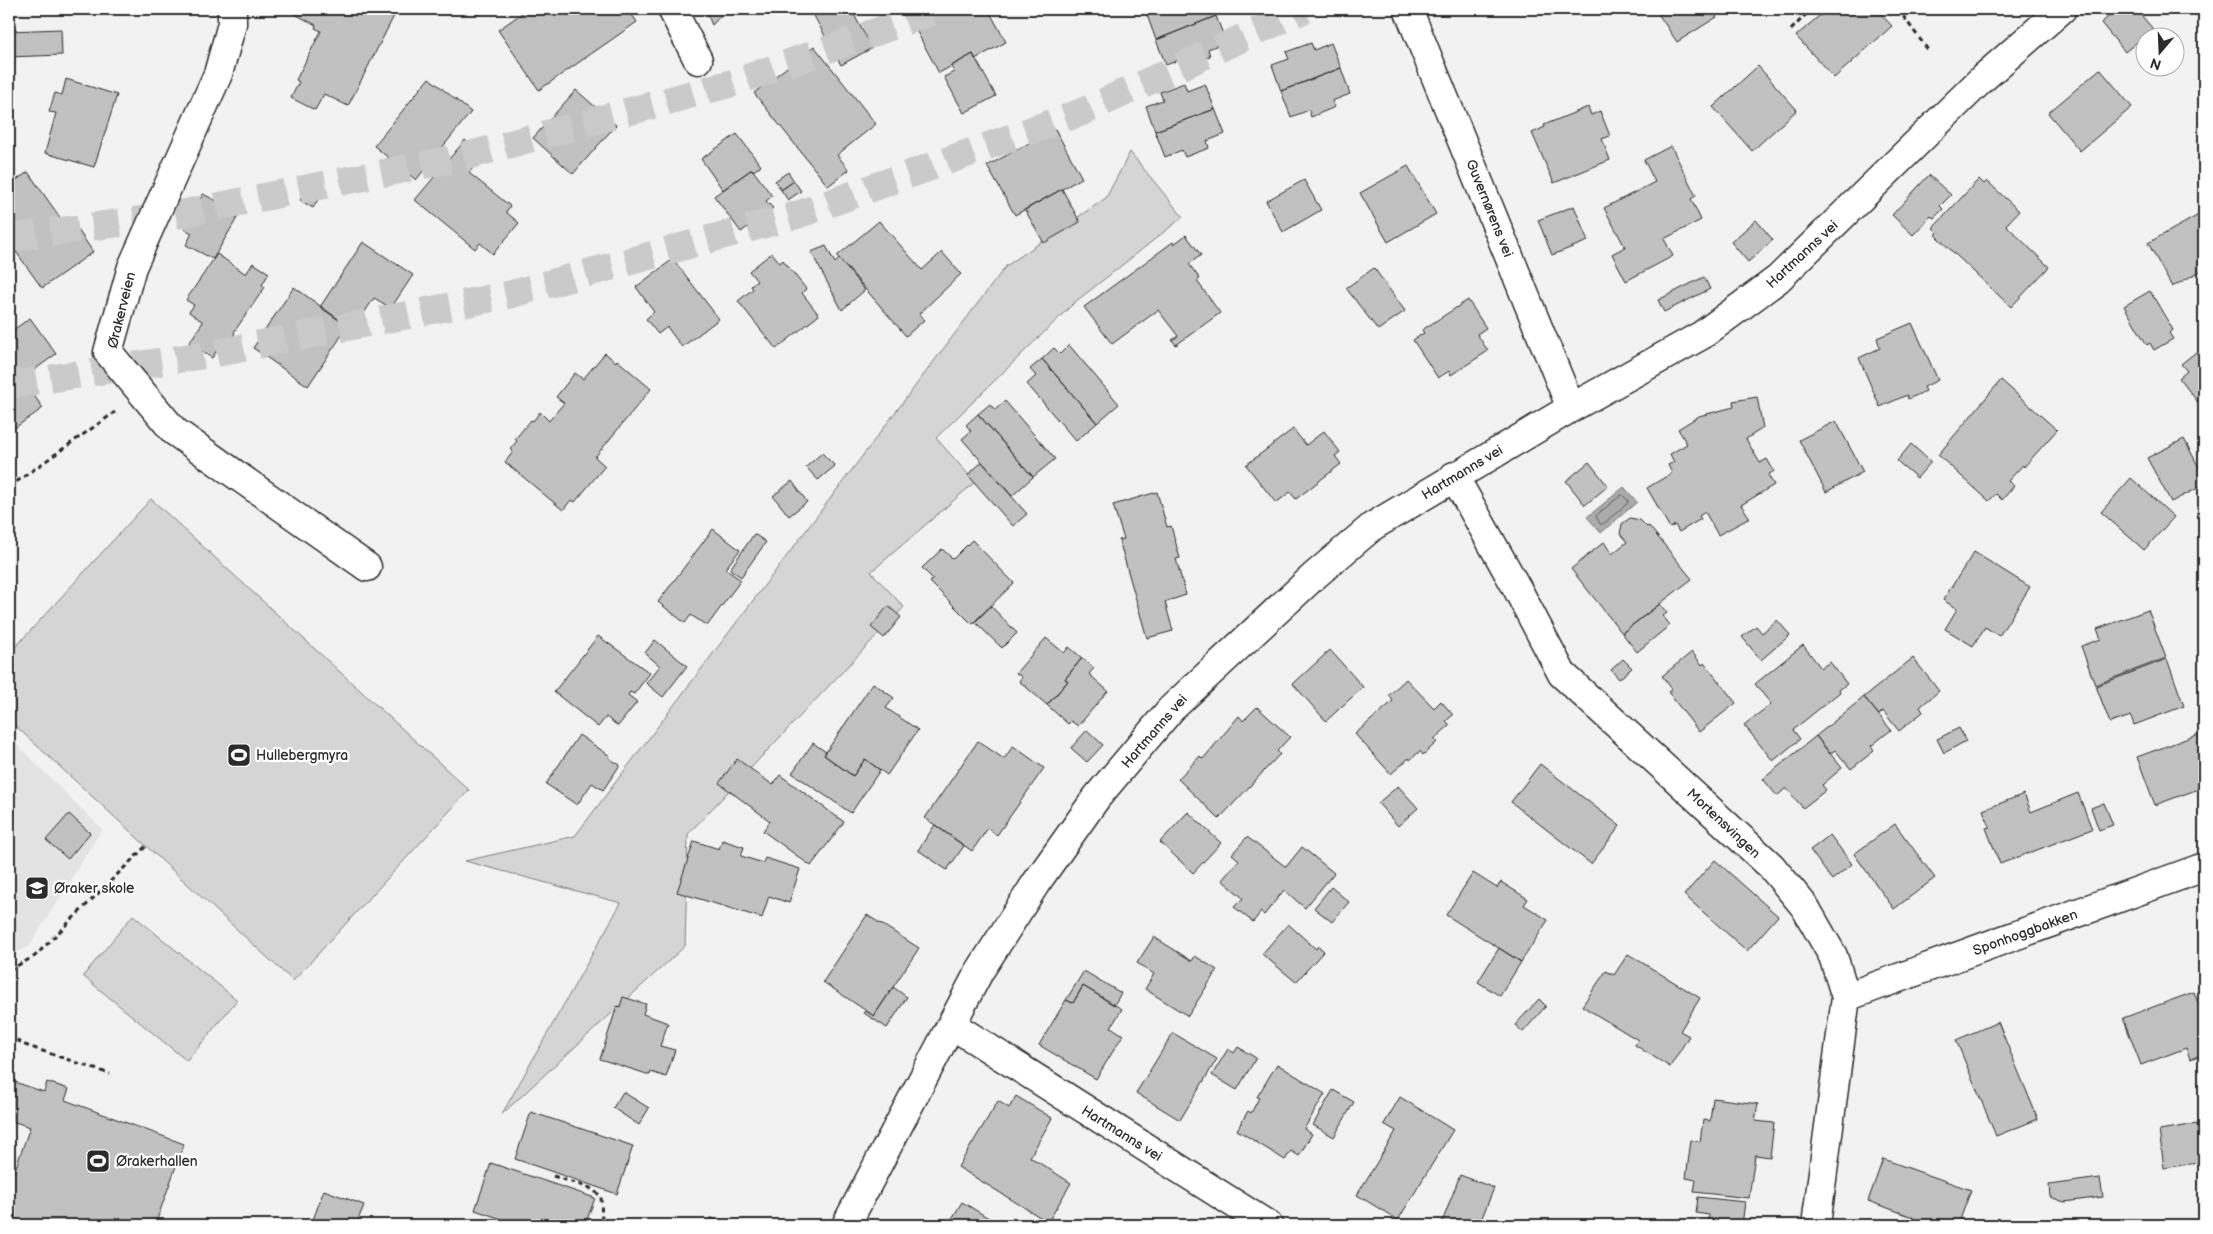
<svg xmlns="http://www.w3.org/2000/svg" width="2213" height="1234" font-family="'Balsamiq Sans',sans-serif">
  <rect width="100%" height="100%" fill="#f2f2f2"/>
  <filter id="ink" filterUnits="userSpaceOnUse"><feTurbulence type="fractalNoise" baseFrequency=".02" numOctaves="2"/><feDisplacementMap in="SourceGraphic" scale="10" xChannelSelector="R" yChannelSelector="G"/><feConvolveMatrix kernelMatrix="1 2 1 2 8 2 1 2 1" color-interpolation-filters="sRGB"/></filter>
  <g filter="url(#ink)">
    <path fill="#e3e3e3" d="M9,737L102,829L29,947L9,955Z"/>
    <path fill="#d5d5d5" stroke="#808080" d="M1130,152L1183,217L1074,303L936,438L975,482L871,572L904,607L688,834L685,946L502,1114L621,903L465,861L575,836L1006,266L1106,198Z
      M151,499L469,790L293,981L9,720V654Z
      M133,915L237,1000L187,1061L83,976Z"/>
    <path fill="#ababab" stroke="#787878" d="M1624,487L1637,502L1601,533L1587,517Z"/>
    <g fill="none" stroke-linecap="round" stroke-linejoin="round">
      <path stroke="#5e5e5e" stroke-width="1" d="M1622,495L1628,500V503L1603,524H1600L1596,516Z"/>
    </g>
    <path fill="#c1c1c1" stroke="#2b2b2b" d="M288,9H390L396,12L348,106L324,94L315,110L291,98L299,82L296,80L321,31L315,28L316,25L287,10Z
      M472,9H484L478,15Z
      M528,9H628L637,22L539,90L498,30Z
      M705,9H727L712,25Z
      M823,9H851L872,48L841,65L813,14Z
      M911,9H988L1006,42L975,59L973,54L939,73L909,17L914,14Z
      M1161,9H1213L1216,16L1156,40L1147,15Z
      M1668,9H1711L1717,17L1677,42L1659,15Z
      M1827,9H1876L1892,26L1834,78L1796,36Z
      M2118,9H2136L2153,29L2125,52L2101,23Z
      M1216,16L1226,42L1208,49L1210,56L1187,65L1184,58L1166,65L1156,40Z
      M61,29L62,55L9,57V31Z
      M1311,43L1314,50L1331,43L1341,68L1281,91L1272,65L1289,59L1286,52Z
      M814,46L876,124L837,155L849,170L828,186L754,93Z
      M973,54L996,96L964,113L944,77L954,72L951,66Z
      M1758,66L1797,110L1752,151L1713,107Z
      M1341,68L1350,94L1332,101L1335,107L1311,117L1309,110L1291,117L1281,91Z
      M2100,69L2132,107L2080,151L2048,113Z
      M429,78L471,112L416,180L374,146Z
      M66,79L117,95L94,167L45,153L56,113L49,112L55,93L62,95Z
      M1184,83L1187,91L1205,84L1215,109L1155,131L1146,106L1163,100L1160,92Z
      M576,90L616,125L573,174L533,138Z
      M1588,107L1591,115L1600,111L1610,136L1602,139L1610,160L1554,183L1532,133L1545,127L1544,125Z
      M1215,109L1225,134L1207,141L1209,148L1185,157L1182,150L1165,157L1155,131Z
      M1055,129L1082,178L1015,215L987,166Z
      M737,134L761,166L753,171L752,169L723,190L701,159Z
      M465,140L483,155L469,173L510,206L506,212L519,223L493,254L480,243L475,249L415,200Z
      M1671,146L1696,196L1691,199L1701,220L1664,239L1673,256L1626,281L1612,254L1625,247L1604,208L1655,182L1644,160Z
      M1408,166L1436,214L1388,242L1360,193Z
      M752,169L772,196L766,201L773,208L741,232L714,196Z
      M28,172L64,223L70,218L93,252L42,288L9,242V185Z
      M788,172L794,181L781,190L775,181Z
      M1929,175L1951,195L1940,206L1943,209L1934,218L1931,216L1913,235L1892,215Z
      M1979,179L1984,184L1987,181L2019,211L2006,225L2049,267L2011,307L1935,235L1938,233L1933,228Z
      M1304,180L1321,210L1283,232L1266,201Z
      M794,181L801,191L788,200L781,190Z
      M310,183L323,191L313,208L300,200Z
      M1062,189L1080,222L1044,243L1025,210Z
      M203,194L240,213L213,259L186,245L192,233L184,229Z
      M1574,206L1588,241L1552,255L1538,220Z
      M2204,212V269L2172,287L2148,243Z
      M1756,220L1773,240L1748,262L1731,242Z
      M879,221L922,270L942,252L961,274L919,314L924,320L906,336L837,256Z
      M1186,235L1201,255L1189,264L1200,279L1197,281L1220,313L1176,345L1172,340L1178,336L1158,310L1112,344L1084,307L1173,242L1174,244Z
      M363,242L413,275L391,308L374,298L353,330L320,307Z
      M826,246L835,263L839,259L865,290L842,310L811,252Z
      M772,253L780,263L783,260L806,289L802,293L819,315L776,349L738,301L753,289L751,286L757,281L749,271Z
      M217,254L246,274L253,263L269,273L262,285L265,287L234,332L235,333L222,353L217,350L212,358L189,343L203,322L189,312L194,305L186,300Z
      M673,259L719,319L682,347L667,327L658,334L646,319L654,312L636,287Z
      M1374,268L1405,311L1378,330L1346,288Z
      M1704,277L1710,289L1664,312L1658,300Z
      M294,287L348,326L308,386L253,348Z
      M2150,291L2173,330L2169,333L2173,339L2154,350L2150,343L2147,345L2124,306Z
      M1468,300L1486,328L1477,334L1488,351L1451,375L1449,371L1438,378L1413,340L1424,333L1422,330Z
      M30,318L56,354L22,379L43,408L9,432V333Z
      M1912,323L1938,380L1924,387L1926,391L1908,399L1907,395L1880,407L1859,358L1880,348L1877,338Z
      M1069,345L1119,404L1097,423L1042,359L1054,348L1060,354Z
      M2196,352L2202,359L2204,358V410L2179,378L2187,371L2181,364Z
      M605,353L616,362L617,360L651,389L595,457L605,466L575,502L571,500L563,510L505,462L513,452L510,449L517,441L515,439L531,420L533,421L540,412L549,421L564,403L556,397L575,373L583,379Z
      M1042,359L1097,423L1076,441L1027,384L1036,376L1030,369Z
      M2001,380L2057,430L2024,467L2023,465L2008,481L2014,486L2002,500L1996,494L1989,501L1938,455Z
      M1757,397L1763,428L1746,439L1760,463L1767,459L1774,471L1768,475L1774,485L1741,505L1750,518L1718,535L1705,512L1699,516L1701,519L1679,532L1675,525L1670,528L1647,488L1672,473L1668,465L1674,462L1670,454L1687,444L1678,429L1699,416L1734,407L1733,401Z
      M1005,401L1055,459L1033,477L978,414L990,404L995,410Z
      M978,414L1033,477L1012,496L962,439L971,431L966,425Z
      M1836,421L1863,472L1826,492L1799,440Z
      M1293,429L1306,445L1324,431L1340,452L1335,456L1341,464L1296,499L1290,492L1276,503L1246,465Z
      M2184,439L2204,477V485L2171,502L2147,458Z
      M1911,444L1931,462L1917,478L1897,461Z
      M822,453L835,466L818,480L806,467Z
      M982,462L1027,514L1013,526L968,475Z
      M1589,462L1608,486L1585,505L1566,481Z
      M2131,478L2174,517L2144,550L2101,512Z
      M792,481L807,502L789,516L773,496Z
      M1157,492L1167,527L1171,526L1180,558L1176,559L1186,595L1165,602L1173,631L1147,638L1119,540L1124,539L1113,505Z
      M1630,518L1640,520L1647,527L1649,526L1692,579L1622,633L1571,569L1604,542L1612,554L1627,542L1620,534L1622,524Z
      M713,529L740,550L725,569L741,580L707,626L691,615L685,623L658,602Z
      M754,534L766,542L741,577L730,569Z
      M972,540L1014,583L972,624L930,582L933,579L922,568L942,549L953,559Z
      M1974,552L2030,587L1999,636L1985,627L1973,646L1945,629L1957,609L1943,600Z
      M1660,604L1667,613L1663,616L1670,625L1637,652L1622,633Z
      M888,606L901,617L884,638L871,627Z
      M991,606L1017,633L1002,648L975,622Z
      M2148,610L2166,658L2095,685L2081,646L2101,639L2097,629Z
      M1777,620L1790,635L1761,660L1742,637L1756,626L1762,633Z
      M598,636L650,673L634,694L630,692L628,695L637,702L618,726L606,717L598,727L554,692Z
      M1046,638L1064,653L1069,647L1082,658L1065,679L1068,681L1047,705L1019,681L1022,677L1016,673Z
      M655,640L687,666L663,697L646,683L660,666L645,653Z
      M1803,645L1821,668L1830,662L1847,684L1839,690L1840,692L1793,730L1800,739L1773,761L1744,725L1771,704L1755,684Z
      M1330,650L1363,687L1326,721L1293,684Z
      M1692,652L1702,665L1704,663L1736,703L1699,732L1668,692L1672,689L1662,676Z
      M1082,658L1094,668L1089,674L1108,691L1078,726L1071,721L1068,724L1047,705L1068,681L1065,679Z
      M1913,658L1939,691L1920,707L1923,712L1899,731L1883,711L1879,715L1864,697Z
      M1623,659L1632,668L1619,679L1611,670Z
      M2167,659L2184,706L2134,725L2131,716L2110,723L2096,686Z
      M1406,679L1434,708L1441,701L1453,715L1446,721L1450,725L1434,739L1437,742L1423,755L1420,751L1410,760L1409,758L1391,774L1355,734L1393,701L1389,695Z
      M873,683L894,698L886,708L918,730L887,775L865,759L853,776L824,755Z
      M1864,697L1891,730L1871,746L1874,751L1851,769L1835,750L1830,754L1816,736Z
      M1257,707L1290,737L1277,751L1280,754L1219,819L1178,779L1200,756L1203,759L1239,716L1243,721Z
      M1959,728L1966,741L1944,753L1937,739Z
      M1087,730L1103,745L1087,762L1071,748Z
      M2202,733L2204,739V787L2155,805L2137,757Z
      M579,735L610,756L609,758L620,765L603,790L592,783L577,805L546,784Z
      M1816,736L1842,768L1822,785L1826,790L1803,808L1786,788L1777,796L1763,779Z
      M978,741L1004,759L1013,746L1044,768L997,835L988,828L972,851L925,818Z
      M813,743L826,752L824,755L853,776L865,759L880,770L851,813L792,773Z
      M737,759L773,785L780,775L844,822L811,866L763,831L770,821L719,783Z
      M1540,764L1620,826L1591,864L1511,802Z
      M1398,786L1418,808L1398,826L1378,803Z
      M2078,793L2092,829L2000,864L1986,828L1990,827L1983,810L2024,794L2031,812Z
      M2104,803L2113,825L2099,830L2091,808Z
      M1188,812L1221,843L1193,873L1160,842Z
      M69,814L90,833L68,859L46,840Z
      M1895,824L1935,878L1894,909L1854,854Z
      M935,825L964,846L947,870L918,850Z
      M1830,835L1852,864L1832,880L1810,850Z
      M1247,837L1286,867L1302,847L1334,873L1305,908L1284,890L1264,915L1261,912L1253,922L1234,907L1243,898L1222,880L1239,860L1232,854Z
      M722,840L744,847L741,856L763,863L765,858L800,869L789,903L769,896L762,918L677,892L694,841L719,849Z
      M1715,860L1778,916L1747,951L1684,895Z
      M1473,873L1497,888L1501,882L1528,899L1524,905L1548,920L1521,962L1446,915Z
      M1331,887L1349,902L1332,922L1314,908Z
      M867,915L919,948L874,1016L823,982Z
      M1288,924L1316,949L1318,946L1324,951L1296,982L1262,954Z
      M1154,937L1192,961L1195,956L1217,970L1188,1016L1145,989L1154,974L1137,963Z
      M1499,948L1521,962L1500,996L1478,982Z
      M1628,954L1700,998L1680,1031L1689,1036L1670,1067L1635,1045L1638,1040L1582,1006L1606,971L1614,975Z
      M1084,971L1121,993L1114,1005L1083,986L1073,1003L1066,1000Z
      M1083,986L1122,1009L1111,1027L1123,1035L1096,1079L1039,1045L1066,1000L1073,1003Z
      M893,987L907,997L887,1028L864,1013L866,1011L874,1016Z
      M2194,992L2204,1020V1054L2190,1059L2186,1048L2141,1065L2123,1018Z
      M623,997L646,1004L643,1014L668,1023L660,1046L675,1050L666,1077L651,1072L650,1075L600,1059L617,1006L620,1007Z
      M1539,999L1546,1006L1523,1032L1515,1025Z
      M1998,1022L2038,1119L1996,1136L1956,1040Z
      M1173,1033L1217,1059L1180,1120L1136,1093Z
      M1238,1047L1256,1058L1237,1090L1212,1075L1228,1049L1234,1053Z
      M1277,1064L1325,1094L1304,1129L1312,1134L1299,1156L1291,1151L1285,1160L1237,1130L1248,1111L1251,1113L1259,1098L1257,1097Z
      M9,1080L44,1092L47,1082L69,1089L65,1100L184,1144L155,1225H9V1187L30,1127L9,1120Z
      M1333,1090L1354,1102L1334,1137L1313,1125Z
      M623,1092L649,1108L639,1125L613,1108Z
      M1016,1096L1052,1118L1030,1157L1071,1183L1048,1222L958,1167L998,1101L1009,1108Z
      M1400,1097L1453,1130L1398,1220L1357,1195L1396,1131L1384,1124Z
      M1713,1098L1758,1104L1755,1121L1774,1123L1770,1157L1755,1155L1749,1198L1694,1192L1696,1180L1686,1178L1691,1140L1700,1142L1703,1120L1710,1121Z
      M531,1112L633,1146L617,1194L515,1159Z
      M2197,1124L2203,1162L2164,1168L2159,1130Z
      M1883,1159L1971,1190L1958,1225H1935L1927,1223L1926,1225H1921L1911,1222L1913,1217L1868,1201Z
      M491,1163L595,1198L585,1225H519L475,1210Z
      M1460,1175L1494,1188L1479,1225H1441Z
      M2100,1178L2103,1197L2064,1202L2050,1197L2049,1185Z
      M324,1190L364,1205L356,1225H311Z
      M1698,1197L1745,1202L1742,1225H1708L1709,1215L1696,1213Z
      M962,1202L992,1220L989,1225H948Z
      M711,1217L724,1225H706Z"/>
    <g fill="none" stroke-linecap="round" stroke-linejoin="round">
      <path stroke="#cacaca" stroke-width="28" stroke-dasharray="28 14" stroke-linecap="butt" d="M9,238L170,216L463,157L736,82L940,9
        M9,385L211,354L508,295L797,215L1082,112L1305,9"/>
      <g stroke="#2b2b2b" stroke-width="31">
        <path id="minor" d="M232,9V24L218,74L132,267L108,352L174,431L367,567
          M672,9L698,60
          M1408,9L1571,408
          M1454,476L1518,590L1562,674L1771,866L1805,907L1833,956L1846,997L1816,1225
          M1846,997L2204,867
          M952,1025L1268,1225
          M846,1225L979,972L1036,883L1097,797L1171,709L1313,577L1373,526L1571,408L1702,335L1778,279L1983,78L2062,9"/>
      </g>
      <path stroke="#2b2b2b" stroke-width="3" stroke-dasharray="5 4" stroke-linecap="butt" d="M1898,9L1928,50
        M1791,30L1811,9
        M9,487L115,412
        M9,970L35,956L146,846
        M9,1035L25,1045L110,1074
        M553,1176L590,1188L601,1196L602,1225"/>
      <use href="#minor" stroke="#fff" stroke-width="28"/>
    </g>
  </g>
  <defs>
    <g id="stadium-square" transform="scale(1.25)"><rect x="-9" y="-9" width="18" height="18" rx="4" fill="#2b2b2b" stroke="#fff"/><path d="M0-5a6.5 5 0 1 0 0 10a6.5 5 0 1 0 0-10ZM-3.5-1.8h7v3.6h-7Z" fill="#fff"/></g>
    <g id="school-square" transform="scale(1.25)"><rect x="-9" y="-9" width="18" height="18" rx="4" fill="#2b2b2b" stroke="#fff"/><path d="M0-5L7-2L0 1L-7-2ZM-4 1L0 2.5L4 1V4Q0 6-4 4Z" fill="#fff"/></g>
  </defs>
  <g fill-rule="evenodd">
    <use href="#stadium-square" x="239" y="755"/>
    <use href="#school-square" x="37" y="888"/>
    <use href="#stadium-square" x="98" y="1161"/>
  </g>
  <g text-anchor="middle" stroke-width="4.5" stroke-linejoin="round" paint-order="stroke">
    <g font-size="14" fill="#2b2b2b" stroke="#fff">
      <text transform="translate(1490 208) rotate(68)" y="5">Guvernørens vei</text>
      <text transform="translate(1802 254) rotate(-43)" y="5">Hartmanns vei</text>
      <text transform="translate(121 310) rotate(-76)" y="5">Ørakerveien</text>
      <text transform="translate(1462 472) rotate(-31)" y="5">Hartmanns vei</text>
      <text transform="translate(1154 731) rotate(-49)" y="5">Hartmanns vei</text>
      <text transform="translate(1724 823) rotate(43)" y="5">Mortensvingen</text>
      <text transform="translate(2025 932) rotate(-20)" y="5">Sponhoggbakken</text>
      <text transform="translate(1122 1133) rotate(32)" y="5">Hartmanns vei</text>
    </g>
    <g font-size="14" fill="#2b2b2b" stroke="#fff" text-anchor="start">
      <text x="256" y="760">Hullebergmyra</text>
      <text x="54" y="893">Øraker skole</text>
      <text x="116" y="1166">Ørakerhallen</text>
    </g>
  </g>
  <rect width="2213" height="1234" fill="none" stroke="#fff" stroke-width="30"/>
  <rect x="15" y="15" width="2183" height="1204" fill="none" stroke="#2b2b2b" stroke-width="2" filter="url(#ink)"/>
  <g transform="translate(2160 52) rotate(199)"><circle r="24" fill="#ffffff" stroke="#aaaaaa"/>
  <path d="M0-4L9 19L0 12L-9 19Z" fill="#2b2b2b"/>
  <text y="-8" font-size="14" font-weight="bold" text-anchor="middle" fill="#2b2b2b">N</text>
  </g>
</svg>
